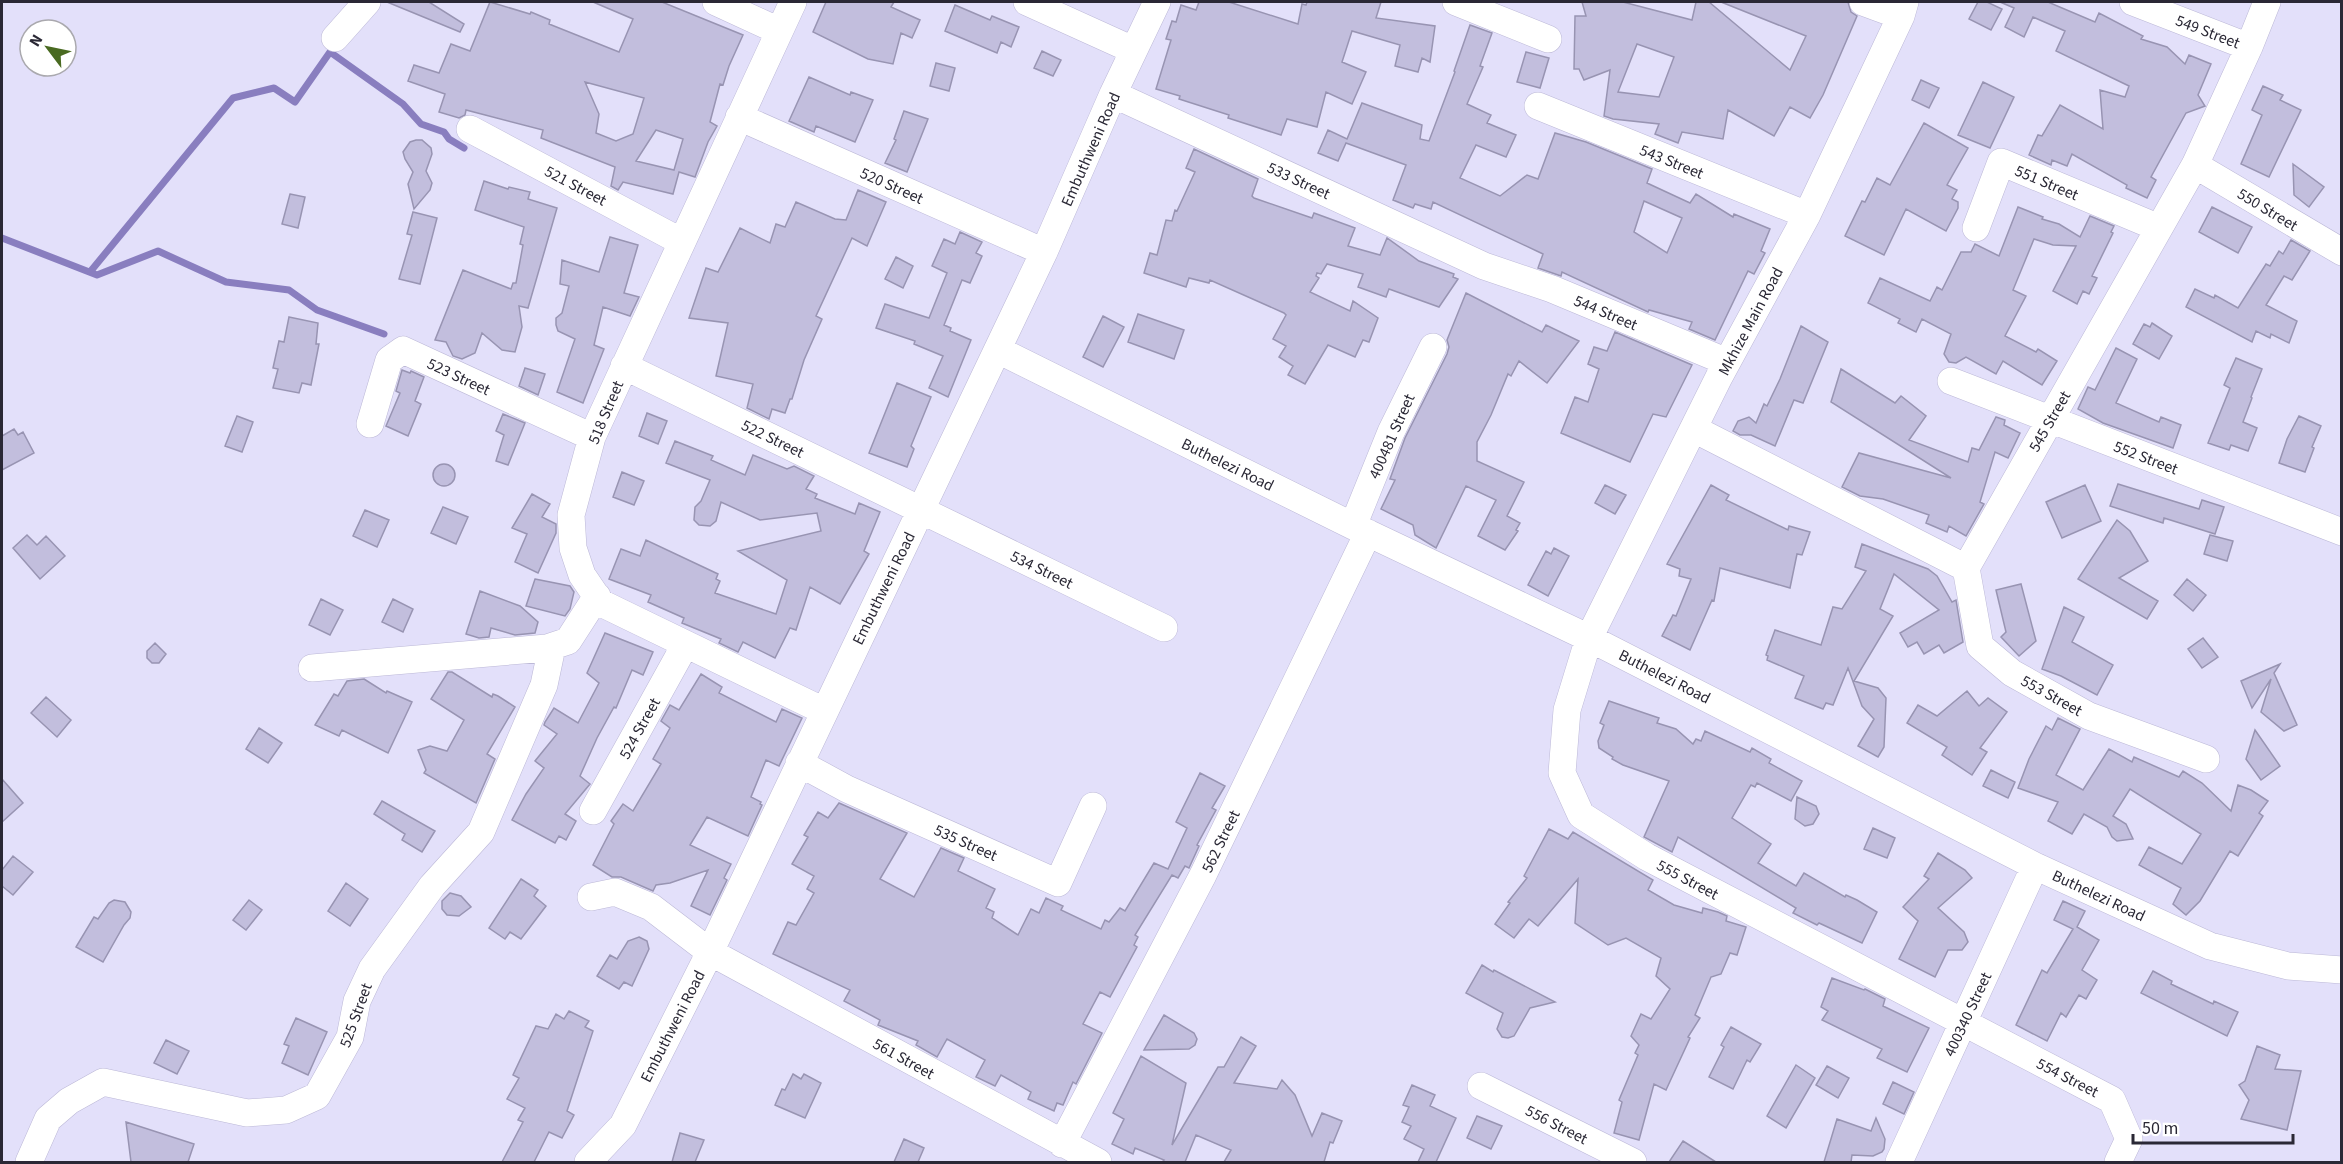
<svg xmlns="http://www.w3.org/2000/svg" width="2343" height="1164" font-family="'Source Sans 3',sans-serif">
  <rect width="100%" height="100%" fill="#e3e0fa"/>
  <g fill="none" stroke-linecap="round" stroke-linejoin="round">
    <path stroke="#897ebf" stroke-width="7" d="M2,238L97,275L158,251L226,282L289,290L317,310L384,334
      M90,272L233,98L274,88L295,102L330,52L403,104L421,124L444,132L449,139L464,148"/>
  </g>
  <path fill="#c2bedd" stroke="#9894b2" stroke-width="1.5" fill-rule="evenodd" d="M387,2H429L464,24L460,32Z
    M490,2L530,14L531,12L550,20L549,24L619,52L633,19L593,2H662L743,35L729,66L723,85L720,84L710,122L717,126L708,142L695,177L679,172L673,194L623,182L618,190L611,186L615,167L541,138L543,130L466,110L465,115L459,118L439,112L445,94L408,81L414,65L439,73L451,44L470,51ZM585,82L644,98L633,134L616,141L596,133L599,114ZM656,130L683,139L674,170L636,161Z
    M826,2H894L891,7L920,20L912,38L901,33L893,64L868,59L813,32Z
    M1199,2H1229L1298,24L1302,4L1306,5L1307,2H1381L1376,18L1435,26L1430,62L1422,58L1418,72L1395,66L1400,45L1352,31L1342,62L1366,72L1352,104L1326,92L1317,127L1287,119L1281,135L1228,118L1229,115L1179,99L1180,96L1156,89L1171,40L1166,39L1172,21L1176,22L1181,5L1196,10Z
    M1582,2H1623L1692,20L1696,2H1709L1790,70L1806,36L1721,2H1848L1851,12L1857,16L1823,95L1810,118L1790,107L1774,136L1728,110L1723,139L1682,132L1678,143L1655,134L1659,124L1613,119L1604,116L1610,70L1584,80L1579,69H1574L1575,16H1586ZM1637,44L1674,57L1659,97L1618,92Z
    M1978,2H1987L2002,9L1991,30L1969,19Z
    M2000,2H2048L2095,22L2099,13L2143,36L2141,39L2167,47L2185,64L2189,55L2211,64L2198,95L2205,106L2186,113L2151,177L2156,180L2147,198L2126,188L2127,185L2072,154L2067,166L2052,160L2051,165L2029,155L2038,135L2042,136L2060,105L2103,129L2100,90L2125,97L2129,86L2056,51L2065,31L2033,17L2024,37L2005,27L2014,8Z
    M955,5L990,20L992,16L1019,27L1011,47L1001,42L997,53L945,31Z
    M1470,25L1492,33L1480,66L1483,67L1467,104L1491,115L1487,123L1516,135L1506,157L1476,145L1460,178L1500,196L1527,175L1538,179L1555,133L1586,142L1652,169L1647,183L1690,203L1696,194L1733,217L1734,214L1770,229L1761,251L1765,253L1754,274L1748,271L1715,340L1689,329L1692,322L1649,310L1648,312L1562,272L1561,276L1538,268L1543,254L1433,202L1431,209L1415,204L1413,208L1393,200L1406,165L1346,143L1338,161L1318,153L1328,130L1347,139L1362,103L1422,125L1420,139L1429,141L1455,72L1454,71ZM1644,201L1682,218L1667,253L1634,232Z
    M1042,51L1061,60L1053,76L1034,68Z
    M1526,52L1549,58L1540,88L1517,82Z
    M936,63L955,68L949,91L930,86Z
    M809,77L850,95L851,92L873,100L855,142L816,126L814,132L789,121Z
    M1921,80L1939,88L1929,108L1912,100Z
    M1983,82L2014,97L1990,148L1958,135Z
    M2263,86L2283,95L2280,100L2301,110L2269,177L2241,164L2262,115L2252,110Z
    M904,111L928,119L907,172L885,163L896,140L894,139Z
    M1924,123L1968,148L1947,185L1957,190L1952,199L1958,202V208L1946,231L1906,209L1884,255L1845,236L1862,201L1865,202L1877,178L1890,185Z
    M416,140H422L431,148L432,154L426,171L432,183L430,190L414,209L408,184L413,172L405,159L403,152L410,142Z
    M1194,149L1258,179L1252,196L1254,198L1312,218L1314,213L1355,228L1348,246L1380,255L1387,238L1419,261L1454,274L1453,277L1458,279L1439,307L1389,289L1386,297L1358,287L1363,274L1327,264L1321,274L1317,273L1316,276L1319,278L1310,292L1350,311L1353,301L1378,318L1369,342L1363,340L1355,357L1328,345L1305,384L1288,375L1293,366L1279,357L1286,346L1273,339L1286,315L1284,313L1210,280L1209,283L1189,278L1186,287L1144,273L1150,253L1157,255L1166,220L1172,221L1175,210L1177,211L1195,172L1186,168Z
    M2293,164L2324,187L2309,207L2294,195Z
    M484,181L508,189L509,187L530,192L528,199L557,208L528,308L519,306L522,327L515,352L502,350L482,333L475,353L462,359L453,356L446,342L435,340L463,270L511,289L513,283H516L523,245L520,244L524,227L475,210Z
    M858,190L886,202L867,246L852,238L816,316L822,319L804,360L792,399H790L785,413L772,409L769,419L747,408L753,384L716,376L728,323L689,318L706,268L718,272L740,228L770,243L776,224L785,227L796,202L835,219L846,220Z
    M290,194L305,197L298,228L282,224Z
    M2018,207L2043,217L2042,219L2059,224L2080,237L2090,216L2114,226L2111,232L2113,233L2092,276L2097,278L2089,294L2083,291L2077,304L2053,291L2076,246L2053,245L2034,239L2013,290L2026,296L2005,336L2036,352L2038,349L2057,361L2042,385L2003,361L1996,374L1966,357L1956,363L1949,362L1944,354L1951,334L1922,319L1916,332L1898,323L1900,319L1868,303L1880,278L1930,301L1937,287L1942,290L1961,252H1971L1975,244L1999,256Z
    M2212,207L2252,227L2238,253L2199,232Z
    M413,212L437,218L420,284L399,279L412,235L407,234Z
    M960,232L982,242L976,253L982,256L970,283L962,280L944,325L951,328L950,331L971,340L948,397L929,388L943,356L914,344L915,341L876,328L885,304L929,318L947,273L932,266L944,239L955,244Z
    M610,237L638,245L624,293L639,297L630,316L603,307L594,345L604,349L583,403L557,392L575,339L558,331L556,325V318L562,313L569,286L560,284L562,260L599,272Z
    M2291,240L2310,251L2292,280L2284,276L2266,305L2297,321L2289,343L2271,334L2270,338L2256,331L2252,342L2186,307L2195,289L2214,298L2215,295L2238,308L2266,264L2270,266L2279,251L2283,254Z
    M896,257L913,266L903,288L885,279Z
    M1466,293L1542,332L1546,325L1579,341L1547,383L1519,361L1511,376L1508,374L1491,415L1477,442V461L1524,482L1507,516L1520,523L1516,530L1518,531L1505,550L1478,536L1496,500L1466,486L1436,548L1415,535L1413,525L1381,509L1395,480L1390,479L1405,438L1447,354L1449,347L1447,340Z
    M1138,314L1184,330L1174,359L1128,342Z
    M1103,316L1124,327L1103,367L1083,357Z
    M289,317L318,323L316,344H319L311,385L302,383L299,393L273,388L278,369L273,368L279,341L284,342Z
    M2152,323L2172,336L2159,359L2133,344L2144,324L2150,327Z
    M1801,326L1828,342L1803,403L1794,400L1775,446L1751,435H1740L1733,431L1738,421L1749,417L1756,423L1764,404L1767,406L1780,379Z
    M1615,332L1692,365L1666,417L1653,414L1630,462L1561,433L1575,397L1588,402L1599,369L1588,364L1594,347L1607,351Z
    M2116,348L2137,359L2116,403L2159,422L2161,417L2181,425L2173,448L2103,423L2078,409L2088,387L2095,390Z
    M2236,358L2262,369L2251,397L2252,398L2243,422L2257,428L2248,451L2231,445L2229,450L2208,443L2230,388L2224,385Z
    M525,368L545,374L538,395L519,386Z
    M1841,369L1895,403L1901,396L1926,416L1909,440L1968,462L1972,448L1979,450L1996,417L2005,420L2004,425L2020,433L2008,458L1995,452L1980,502L1984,504L1966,536L1949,526L1947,532L1926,523L1929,515L1883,499L1860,496L1842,487L1859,453L1951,478L1831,402Z
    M402,370L410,373L411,371L424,377L415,401L421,404L408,436L386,426L400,393L396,391Z
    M897,383L931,397L911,446L914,449L907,467L869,453Z
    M647,413L667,421L658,444L639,436Z
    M503,414L525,423L508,465L496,461L504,435L496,431Z
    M237,416L253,422L242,452L225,446Z
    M2299,416L2321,426L2312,447L2314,448L2305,472L2279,463L2287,439Z
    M14,429L18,435L23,432L34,453L2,470V436Z
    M675,441L713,456L711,460L745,475L753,455L787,469L794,466L814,476L806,489L817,494L815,498L855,514L859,503L880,512L864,551L869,554L840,604L810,587L796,630L790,628L775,658L743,642L738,652L719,643L721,639L682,623L684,618L648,602L651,595L609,579L621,549L640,556L646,540L718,574L716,579L720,581L715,593L776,614L787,580L738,551L821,531L817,513L760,520L721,502L716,521L710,526L699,525L694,520L695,507L701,501L710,480L666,463Z
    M433 475a11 11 0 1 1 22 0a11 11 0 1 1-22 0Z
    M622,472L644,481L634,505L613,497Z
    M2118,484L2199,509L2202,500L2224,507L2215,534L2164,518L2163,523L2110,506Z
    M1605,485L1626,495L1615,514L1595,503Z
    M1711,485L1729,495L1726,500L1788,530L1789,526L1810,532L1802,555L1797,554L1790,588L1720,568L1714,601L1712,600L1690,650L1662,636L1673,615L1676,616L1691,579L1679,576L1680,569L1667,564Z
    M2085,485L2101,521L2062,538L2046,502Z
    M532,494L550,504L542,517L556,524V533L538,573L515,562L527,534L512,528Z
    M443,507L468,517L456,544L431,533Z
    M365,510L389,520L377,547L353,536Z
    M2117,520L2130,531L2148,561L2119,578L2158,601L2147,619L2078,579Z
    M27,535L37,545L46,536L65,556L40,579L13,548Z
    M2210,535L2233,541L2227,561L2204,554Z
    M1862,544L1928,569L1937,576L1952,602L1956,600L1963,642L1944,653L1939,645L1924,654L1917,642L1908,647L1900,633L1939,610L1894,574L1880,609L1893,616L1854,681L1878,688L1886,698L1884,747L1878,757L1858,746L1874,719L1862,706L1848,668L1833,705L1826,703L1823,709L1795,698L1804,676L1767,660L1768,656L1766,655L1775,630L1821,645L1833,607L1842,609L1866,571L1855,567Z
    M1554,548L1569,556L1548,596L1528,585L1546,551L1551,554Z
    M535,579L570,586L574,592L570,609L565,616L526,606Z
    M2187,579L2206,595L2193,611L2174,595Z
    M2021,584L2036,641L2019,656L2001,637L2006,632L1996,590Z
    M480,591L520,606L538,622L535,633L515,635L491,628L489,637L479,638L466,634Z
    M321,599L343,610L330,635L309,625Z
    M393,599L413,609L403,632L382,622Z
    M2064,607L2084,617L2072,642L2113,665L2097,695L2061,676L2042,669Z
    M605,633L653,652L643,675L632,670L616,708L614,707L597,738L580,776L590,784L565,814L576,821L566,840L559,836L555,843L512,820L526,794L544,768L535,761L557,734L544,725L545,722L554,708L578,723L599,683L587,673Z
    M2203,638L2218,657L2202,668L2188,649Z
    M155,643L166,654L159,663H152L147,658V651Z
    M2280,664L2274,673L2297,725L2284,731L2261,712L2271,679L2252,708L2241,681Z
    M448,672H452L492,697L493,694L498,696L515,707L487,754L495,759L476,803L424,773L426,770L418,750L430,746L447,751L464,720L431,699Z
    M701,674L722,687L719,693L776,722L782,709L802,718L779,766L766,760L751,797L761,802L760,804L762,805L748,836L707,817L690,845L731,864L724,878L727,880L710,915L691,906L708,870L670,883L656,885L653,891L621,877H612L593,865L614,824L611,821L623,804L633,811L661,764L653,759L670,728L661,721L670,705L679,710Z
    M364,679L386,693L387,691L412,702L388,753L342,730L339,736L315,725L334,694L338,696L347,681Z
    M1967,691L1979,706L1988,698L2007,712L1980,748L1987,752L1972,775L1942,755L1947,747L1907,723L1918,705L1937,716Z
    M46,697L71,720L57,737L31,713Z
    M1609,701L1659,718L1657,723L1676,729L1693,744L1696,739L1701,741L1705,731L1750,752L1752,748L1771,759L1769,763L1802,781L1791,801L1757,783L1755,787L1751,785L1732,818L1771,844L1758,863L1796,886L1804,873L1845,897L1846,895L1857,900L1877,912L1862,943L1819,923L1817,925L1793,913L1796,908L1678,837L1672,852L1644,837L1669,781L1623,765L1612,759L1613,757L1599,748L1598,741L1604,725L1600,723Z
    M2058,718L2080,729L2056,775L2083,790L2109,749L2132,762L2134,757L2179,777L2183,771L2202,783L2231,811L2238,785L2251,790L2268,801L2259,813L2263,816L2238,856L2230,851L2200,901L2186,915L2173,904L2181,888L2139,865L2149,847L2182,864L2201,834L2130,789L2113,816L2126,824L2133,839L2117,841L2112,837L2107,827L2084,814L2072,834L2048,821L2058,802L2018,788L2029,759L2046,726L2052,730Z
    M259,728L282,743L268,763L246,749Z
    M2255,730L2280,766L2261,780L2246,759Z
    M1991,770L2015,782L2008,798L1983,786Z
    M1200,773L1225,786L1212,808L1216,810L1197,845L1199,846L1189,868L1185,866L1178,878L1172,875L1135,935L1138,937L1134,945L1137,947L1110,997L1100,992L1083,1024L1102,1033L1076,1084L1073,1082L1063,1105L1057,1103L1054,1111L1028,1099L1031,1092L1001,1075L995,1086L976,1077L985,1060L947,1039L937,1057L916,1045L918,1041L878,1025L880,1020L844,1001L850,990L773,954L788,922L796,925L814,893L807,889L814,876L792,864L808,837L804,835L818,812L828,818L839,803L907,833L880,879L914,897L941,848L964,858L958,871L995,889L986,908L994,912L992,918L1018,935L1031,909L1039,913L1046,898L1063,906L1061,910L1101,929L1105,920L1109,922L1120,908L1125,911L1154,863L1168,869L1187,828L1176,822Z
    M2,779L23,803L2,822Z
    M1797,797L1816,806L1819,814L1813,824L1805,826L1795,819Z
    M382,801L435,831L422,852L402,840L405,834L374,814Z
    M1873,828L1895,838L1887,858L1864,849Z
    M1549,829L1568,839L1573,832L1653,880L1648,890L1674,905L1702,913L1703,908L1718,912L1727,916L1726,921L1746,927L1737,955L1730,953L1721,974L1711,977L1695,1015L1700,1018L1688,1037L1690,1038L1666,1090L1654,1084L1639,1140L1614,1133L1622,1102L1619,1100L1638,1055L1635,1053L1639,1045L1631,1036L1641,1014L1651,1019L1670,989L1656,976L1661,958L1626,938L1608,945L1575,923L1578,879L1538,926L1529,919L1514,938L1495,924L1510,903L1508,902L1527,878L1524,876Z
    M1938,853L1965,870L1972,878L1938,908L1964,932L1968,942L1962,950H1948L1935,977L1899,959L1918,921L1903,907L1929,879L1924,876Z
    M13,856L33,872L13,895L2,886V870Z
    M521,879L538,890L534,896L546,906L521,939L510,932L505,939L489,928Z
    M346,883L368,899L350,926L328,911Z
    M450,893L461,896L471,907L459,916L447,915L442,909V901Z
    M114,900L125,902L131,912L130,918L124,925L103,962L76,947L94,917L98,919L109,903Z
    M249,900L262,910L246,930L233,920Z
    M2063,901L2085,911L2077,927L2099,940L2082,970L2097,980L2086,999L2079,995L2066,1017L2061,1013L2047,1041L2016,1025L2042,970L2047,973L2073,929L2054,920Z
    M639,937L647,941L649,949L632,986L624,982L619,989L597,976L610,955L617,959L628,941Z
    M1482,965L1493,972L1494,970L1555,1002L1530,1008L1514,1036L1508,1038L1502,1037L1497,1029L1503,1013L1466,993Z
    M2153,971L2172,981L2171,984L2213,1004L2214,1001L2238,1012L2227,1036L2141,993Z
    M1832,978L1864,990L1865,989L1885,999L1883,1006L1929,1028L1907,1072L1877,1058L1882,1049L1822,1020L1828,1011L1821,1007Z
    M569,1011L589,1021L585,1027L593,1031L567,1111L574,1115L562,1138L549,1132L534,1162H502L523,1122L518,1120L525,1108L507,1099L519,1078L513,1075L536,1026L548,1029L556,1014L564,1019Z
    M1164,1015L1194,1033L1197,1039L1195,1045L1189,1049L1144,1050Z
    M296,1018L327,1032L308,1075L282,1063L289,1046L284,1044Z
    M1731,1027L1761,1044L1750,1062L1747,1060L1733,1089L1709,1077L1724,1047L1721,1045Z
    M1241,1037L1256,1046L1234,1083L1277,1089L1282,1080L1295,1095L1312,1136L1322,1113L1342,1121L1333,1143L1330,1142L1324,1162H1224L1231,1150L1196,1135L1185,1162H1162L1164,1160L1135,1148L1133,1154L1112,1144L1124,1119L1113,1113L1141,1056L1186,1083L1172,1145L1218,1067H1224Z
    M166,1040L189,1051L177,1074L154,1063Z
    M2257,1046L2280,1055L2275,1069L2301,1071L2287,1130L2241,1119L2249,1100L2239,1085L2245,1081Z
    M1796,1065L1815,1078L1786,1128L1767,1116Z
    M1827,1066L1849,1078L1838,1098L1816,1085Z
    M793,1074L801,1079L804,1074L821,1083L805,1118L775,1105L782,1089L785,1090Z
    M1893,1082L1914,1092L1904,1114L1883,1104Z
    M1412,1085L1435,1095L1430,1106L1456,1118L1436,1162H1418L1424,1149L1404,1139L1411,1126L1402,1122L1409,1107L1403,1105Z
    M1477,1116L1502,1126L1491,1149L1467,1138Z
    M1876,1118L1885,1139L1884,1149L1882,1152L1873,1156L1852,1155L1851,1162H1824L1837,1119L1871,1131Z
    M126,1122L194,1144L188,1162H131Z
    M680,1133L704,1140L695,1162H672Z
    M904,1139L924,1148L918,1162H894Z
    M1683,1141L1716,1162H1669Z"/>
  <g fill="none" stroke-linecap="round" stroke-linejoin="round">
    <g stroke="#bcb8d7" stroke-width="28">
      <path id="minor" d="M716,2L779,31
        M793,2L592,437L571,515L573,548L582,575L601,603L824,711
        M1027,2L1133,50
        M1456,2L1548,39
        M1863,2L1901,16
        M1905,2L1901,16L1807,215L1719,377L1589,638L1567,710L1562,773L1581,815L1647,857L2112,1100L2129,1139L2118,1162
        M2133,2L2249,47
        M335,38L367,2
        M1113,94L1484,266L1552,289L1727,362
        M1538,106L1807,215
        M739,117L1044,252
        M470,129L682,242
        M2195,165L2342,252
        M1976,228L2001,162L2159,228
        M998,350L1353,526L1589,638L2035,866L2210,946L2288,966L2342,970
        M624,366L1164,628
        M1951,381L2342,532
        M370,424L389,360L403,350L592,437
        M1694,429L1966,568
        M1353,526L1391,432L1433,347
        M1966,568L2195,165L2249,47L2267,2
        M1966,568L1980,646L2012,673L2089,716L2206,759
        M312,668L547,648L568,641L597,596
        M799,763L847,789L1058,883L1093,806
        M593,811L685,645
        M591,897L615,892L651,907L710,952L1098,1162
        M1481,1086L1633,1162
        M1062,1144L1203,875L1368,533
        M29,1162L48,1119L69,1101L103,1082L247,1113L286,1110L317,1096L350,1037L357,1001L372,969L432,886L481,832L544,685L552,647
        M588,1162L623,1125L710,952L1044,252L1113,94L1157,2
        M1899,1162L2035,866"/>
    </g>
    <use href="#minor" stroke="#fff" stroke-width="27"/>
  </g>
  <g text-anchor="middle" stroke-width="4.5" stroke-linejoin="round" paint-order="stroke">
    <g font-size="16" fill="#2a2835" stroke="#fff">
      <text transform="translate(2208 31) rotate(21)" y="6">549 Street</text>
      <text transform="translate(1090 149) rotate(-66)" y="6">Embuthweni Road</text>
      <text transform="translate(1672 161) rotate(22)" y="6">543 Street</text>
      <text transform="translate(1299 180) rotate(25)" y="6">533 Street</text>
      <text transform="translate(2047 182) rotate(23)" y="6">551 Street</text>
      <text transform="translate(576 185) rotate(28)" y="6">521 Street</text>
      <text transform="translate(892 185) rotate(24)" y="6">520 Street</text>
      <text transform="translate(2268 209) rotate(31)" y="6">550 Street</text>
      <text transform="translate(1606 312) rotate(23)" y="6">544 Street</text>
      <text transform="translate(1750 321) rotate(-62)" y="6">Mkhize Main Road</text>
      <text transform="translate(459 376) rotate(25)" y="6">523 Street</text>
      <text transform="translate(605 412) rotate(-67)" y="6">518 Street</text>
      <text transform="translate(2049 421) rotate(-60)" y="6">545 Street</text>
      <text transform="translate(1391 436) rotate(-66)" y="6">400481 Street</text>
      <text transform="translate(773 438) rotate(26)" y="6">522 Street</text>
      <text transform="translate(2146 457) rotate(21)" y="6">552 Street</text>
      <text transform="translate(1228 464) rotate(26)" y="6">Buthelezi Road</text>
      <text transform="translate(1042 569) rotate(26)" y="6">534 Street</text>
      <text transform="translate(883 588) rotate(-64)" y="6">Embuthweni Road</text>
      <text transform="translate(1665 676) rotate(27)" y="6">Buthelezi Road</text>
      <text transform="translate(2052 695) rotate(29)" y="6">553 Street</text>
      <text transform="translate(639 728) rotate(-61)" y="6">524 Street</text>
      <text transform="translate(1220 841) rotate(-64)" y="6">562 Street</text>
      <text transform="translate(966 842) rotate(24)" y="6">535 Street</text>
      <text transform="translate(1688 879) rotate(28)" y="6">555 Street</text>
      <text transform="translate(2099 895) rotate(25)" y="6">Buthelezi Road</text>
      <text transform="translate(1967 1014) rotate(-65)" y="6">400340 Street</text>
      <text transform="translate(355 1015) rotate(-70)" y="6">525 Street</text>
      <text transform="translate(672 1026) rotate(-63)" y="6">Embuthweni Road</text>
      <text transform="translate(904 1058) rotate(29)" y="6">561 Street</text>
      <text transform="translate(2068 1077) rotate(27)" y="6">554 Street</text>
      <text transform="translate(1557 1124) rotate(27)" y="6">556 Street</text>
    </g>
  </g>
  <rect width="2343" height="1164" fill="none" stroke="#2a2835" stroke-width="6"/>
  <g transform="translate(48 48) rotate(302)"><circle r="28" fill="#ffffff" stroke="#aaa9ae" stroke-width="1.5"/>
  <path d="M0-4.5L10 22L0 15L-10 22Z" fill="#496a21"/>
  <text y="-9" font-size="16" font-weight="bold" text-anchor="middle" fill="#2a2835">N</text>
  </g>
  <path d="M2133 1134v9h160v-9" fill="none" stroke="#2a2835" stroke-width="3"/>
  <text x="2142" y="1134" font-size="18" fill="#2a2835" stroke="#ffffff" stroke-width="4.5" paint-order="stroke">50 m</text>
</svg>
